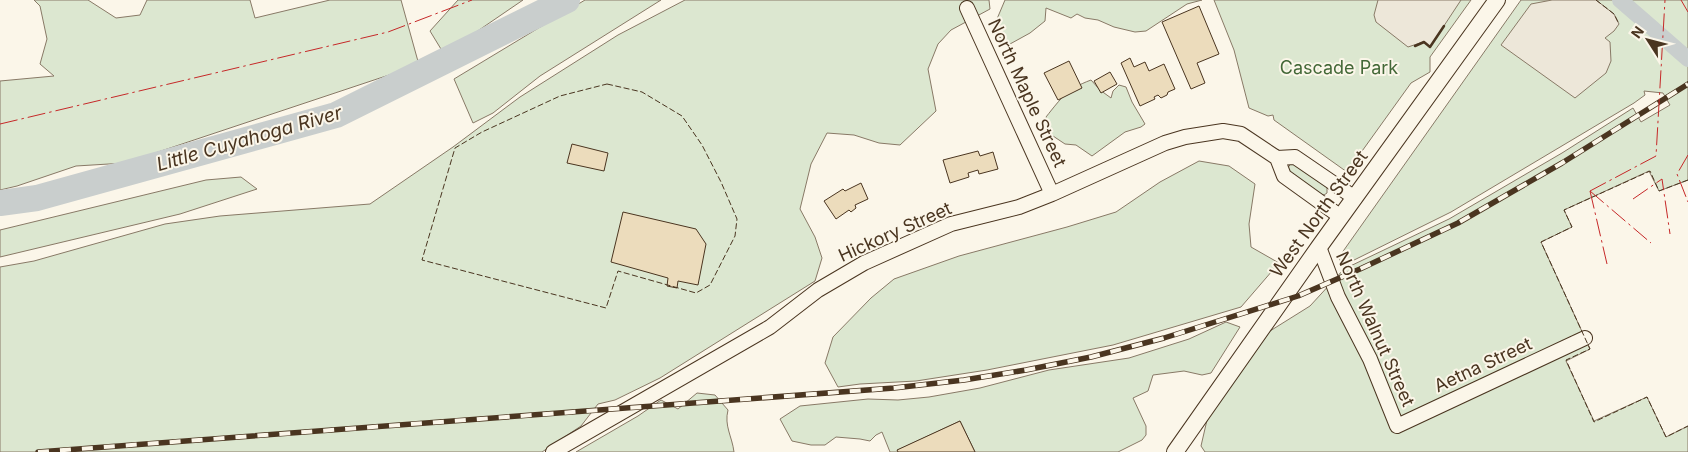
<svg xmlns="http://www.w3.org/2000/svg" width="1688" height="452" font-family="Inter,sans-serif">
  <rect width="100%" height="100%" fill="#fbf6e9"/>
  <path fill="#dce7d0" stroke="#887966" d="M34,0H88L116,18L140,15L147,0H250L255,18L330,0H401L419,65L125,163L76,166L17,186L0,190V81L54,76L40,64L47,39L40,6Z
    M458,0H523L444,54L430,31Z
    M585,0H661L540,76L493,113L473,123L454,79Z
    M685,0H989L990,9L951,30L938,44L928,69L936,111L900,145L879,143L854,135L827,133L811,164L800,209L815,237L822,258L815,281L660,378L615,400L598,404L581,426L542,452H0V267L34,261L165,224L220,216L370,204L453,147L520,97L618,35Z
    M1005,0H1202L1187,4L1146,31L1135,32L1114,27L1098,20L1085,18L1077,14L1071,18L1046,8L1045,21L1030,33L1010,44L998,36L994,26Z
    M1214,0H1471L1430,57V72L1411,83L1347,172L1274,120L1273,115L1268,116L1249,108L1234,50Z
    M1521,0H1688V180L1659,191L1649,171L1564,210L1572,227L1541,242L1590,349L1566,361L1594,421L1647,397L1666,437L1688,426V452H1205L1201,446L1207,420L1270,331L1310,306L1344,269L1449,219L1562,153L1633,108L1641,122L1670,105L1663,93L1644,91L1645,95L1634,103L1451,212L1342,266L1339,257Z
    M1091,80L1100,90L1111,98L1113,91L1119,85L1126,87L1132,102L1145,124L1141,127L1125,132L1092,156L1076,145L1065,144L1047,132L1046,117C1062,97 1067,89 1091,80Z
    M1199,161L1229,166L1255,184L1249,224L1251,247L1279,263L1241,307L1113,345L987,370L916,381L860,384L838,387L825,363L833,337L871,298L894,279L959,256L1067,227L1116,212L1160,182Z
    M1292,162L1327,187V193L1324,195L1320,194L1289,172L1287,169Z
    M241,177L257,189L180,214L0,257V230L206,180Z
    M1226,322L1240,327L1211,373L1202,375L1184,371L1153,375L1148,391L1133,398L1146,426V435L1142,440L1118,452H975L960,421L898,450V452H890L882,432L876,435L870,441L860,439L836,437L825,445H811L792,441L780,419L800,406L868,399L898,400L929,397L980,388L1049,370L1129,358L1189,339Z
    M697,393L715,395L728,410C724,426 732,436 734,452H576L638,416L661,400L678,409Z"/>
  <path fill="#ede7d9" stroke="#887966" d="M1378,0H1461L1430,47L1423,42L1408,47L1376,22L1374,15Z
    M1552,0H1596L1614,14L1619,24L1614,31L1605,38L1610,42L1611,61L1606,73L1575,98L1501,45L1531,4Z"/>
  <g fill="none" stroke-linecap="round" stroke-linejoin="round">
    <path stroke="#c9cecd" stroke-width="16" d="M1620,0L1688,59"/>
    <path stroke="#c9cecd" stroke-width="26" d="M0,203L37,198L336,115L567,0"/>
  </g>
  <path fill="#ecdcbc" stroke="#4a3520" d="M1199,6L1219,54L1197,63L1205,83L1191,89L1162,22Z
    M1130,58L1134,67L1145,62L1149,71L1164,64L1175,89L1168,92L1167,95L1161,98L1158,95L1154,97L1155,99L1140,106L1121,63Z
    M1069,61L1082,88L1058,100L1044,73Z
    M1110,72L1117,84L1101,93L1094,81Z
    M572,144L608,153L604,171L567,163Z
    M978,151L980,156L993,152L998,169L979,174L978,170L968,173L969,177L950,183L943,160Z
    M861,183L868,199L855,205L856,208L851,212L849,210L836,219L824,201L843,189L845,191Z
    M623,212L696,229L706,244L698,285L678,281L677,288L667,286L668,278L611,262Z
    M960,421L975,452H898L897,450Z"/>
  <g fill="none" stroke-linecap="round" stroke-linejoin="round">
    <g stroke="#4a3520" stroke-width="16">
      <path id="minor" d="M967,8L1052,194
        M1277,158L1295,157L1355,198
        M1319,247L1338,297L1370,359L1397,426L1585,338
        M553,452L770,327L818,290L864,263L951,224L1019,207L1052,194L1165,143L1185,137L1223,131L1241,134L1277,158L1284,176L1341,217"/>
    </g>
    <g stroke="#4a3520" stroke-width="18">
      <path id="tertiary" d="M1175,452L1319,247L1497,0"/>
    </g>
    <use href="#minor" stroke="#fbf6e9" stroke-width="14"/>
    <use href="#tertiary" stroke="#fbf6e9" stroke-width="16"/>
    <g stroke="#4a3520" stroke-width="5.5">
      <path id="rail" d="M38,452L894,388L964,380L1026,370L1091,357L1164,338L1298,296L1360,269L1458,223L1562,163L1688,84"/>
    </g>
    <use href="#rail" stroke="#fbf6e9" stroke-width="4" stroke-dasharray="11" stroke-linecap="butt"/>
    <path stroke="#4a3520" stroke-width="1" stroke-dasharray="6 2.5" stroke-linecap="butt" d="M1596,0L1614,14L1619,24
      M607,84L642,92L682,116L702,145L721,182L737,219L735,236L710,285L696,293L618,271L606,308L422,260L455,148L482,132L560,96Z
      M1688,180L1659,191L1650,171L1564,210L1572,227L1541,242L1590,349L1566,360L1594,422L1647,397L1666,437L1688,426"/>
    <path stroke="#4a3520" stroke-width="2.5" d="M1415,46L1424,42L1430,47L1444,26"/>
    <path stroke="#c62828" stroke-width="1" stroke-dasharray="18 4 2.5 4" stroke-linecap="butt" d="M1681,0L1688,12
      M0,124L388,32L472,0
      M1688,155L1677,174L1688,202
      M1590,191L1656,156L1665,0
      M1590,191L1651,243
      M1590,191L1607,264
      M1633,199L1662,179L1670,234"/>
  </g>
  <g text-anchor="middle" stroke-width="4" stroke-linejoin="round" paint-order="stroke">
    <g font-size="18" fill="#436837" stroke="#fbf6e9">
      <text x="1339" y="74">Cascade Park</text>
    </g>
    <g font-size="18" fill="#4a3520" stroke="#fbf6e9">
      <text transform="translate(1027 93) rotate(65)" y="6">North Maple Street</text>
      <text transform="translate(1319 214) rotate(-54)" y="6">West North Street</text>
      <text transform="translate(895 232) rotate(-24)" y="6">Hickory Street</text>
      <text transform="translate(1375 329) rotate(66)" y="6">North Walnut Street</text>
      <text transform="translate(1483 365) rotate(-25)" y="6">Aetna Street</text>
    </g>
    <g font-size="19" font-style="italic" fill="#4a3520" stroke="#fbf6e9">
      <text transform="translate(249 138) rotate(-16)" y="7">Little Cuyahoga River</text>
    </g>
  </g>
  <g transform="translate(1648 40) rotate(306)" stroke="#fbf6e9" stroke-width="4" paint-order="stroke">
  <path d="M0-4L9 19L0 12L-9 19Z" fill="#4a3520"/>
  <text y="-8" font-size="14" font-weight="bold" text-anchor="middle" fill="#4a3520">N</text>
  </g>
</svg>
